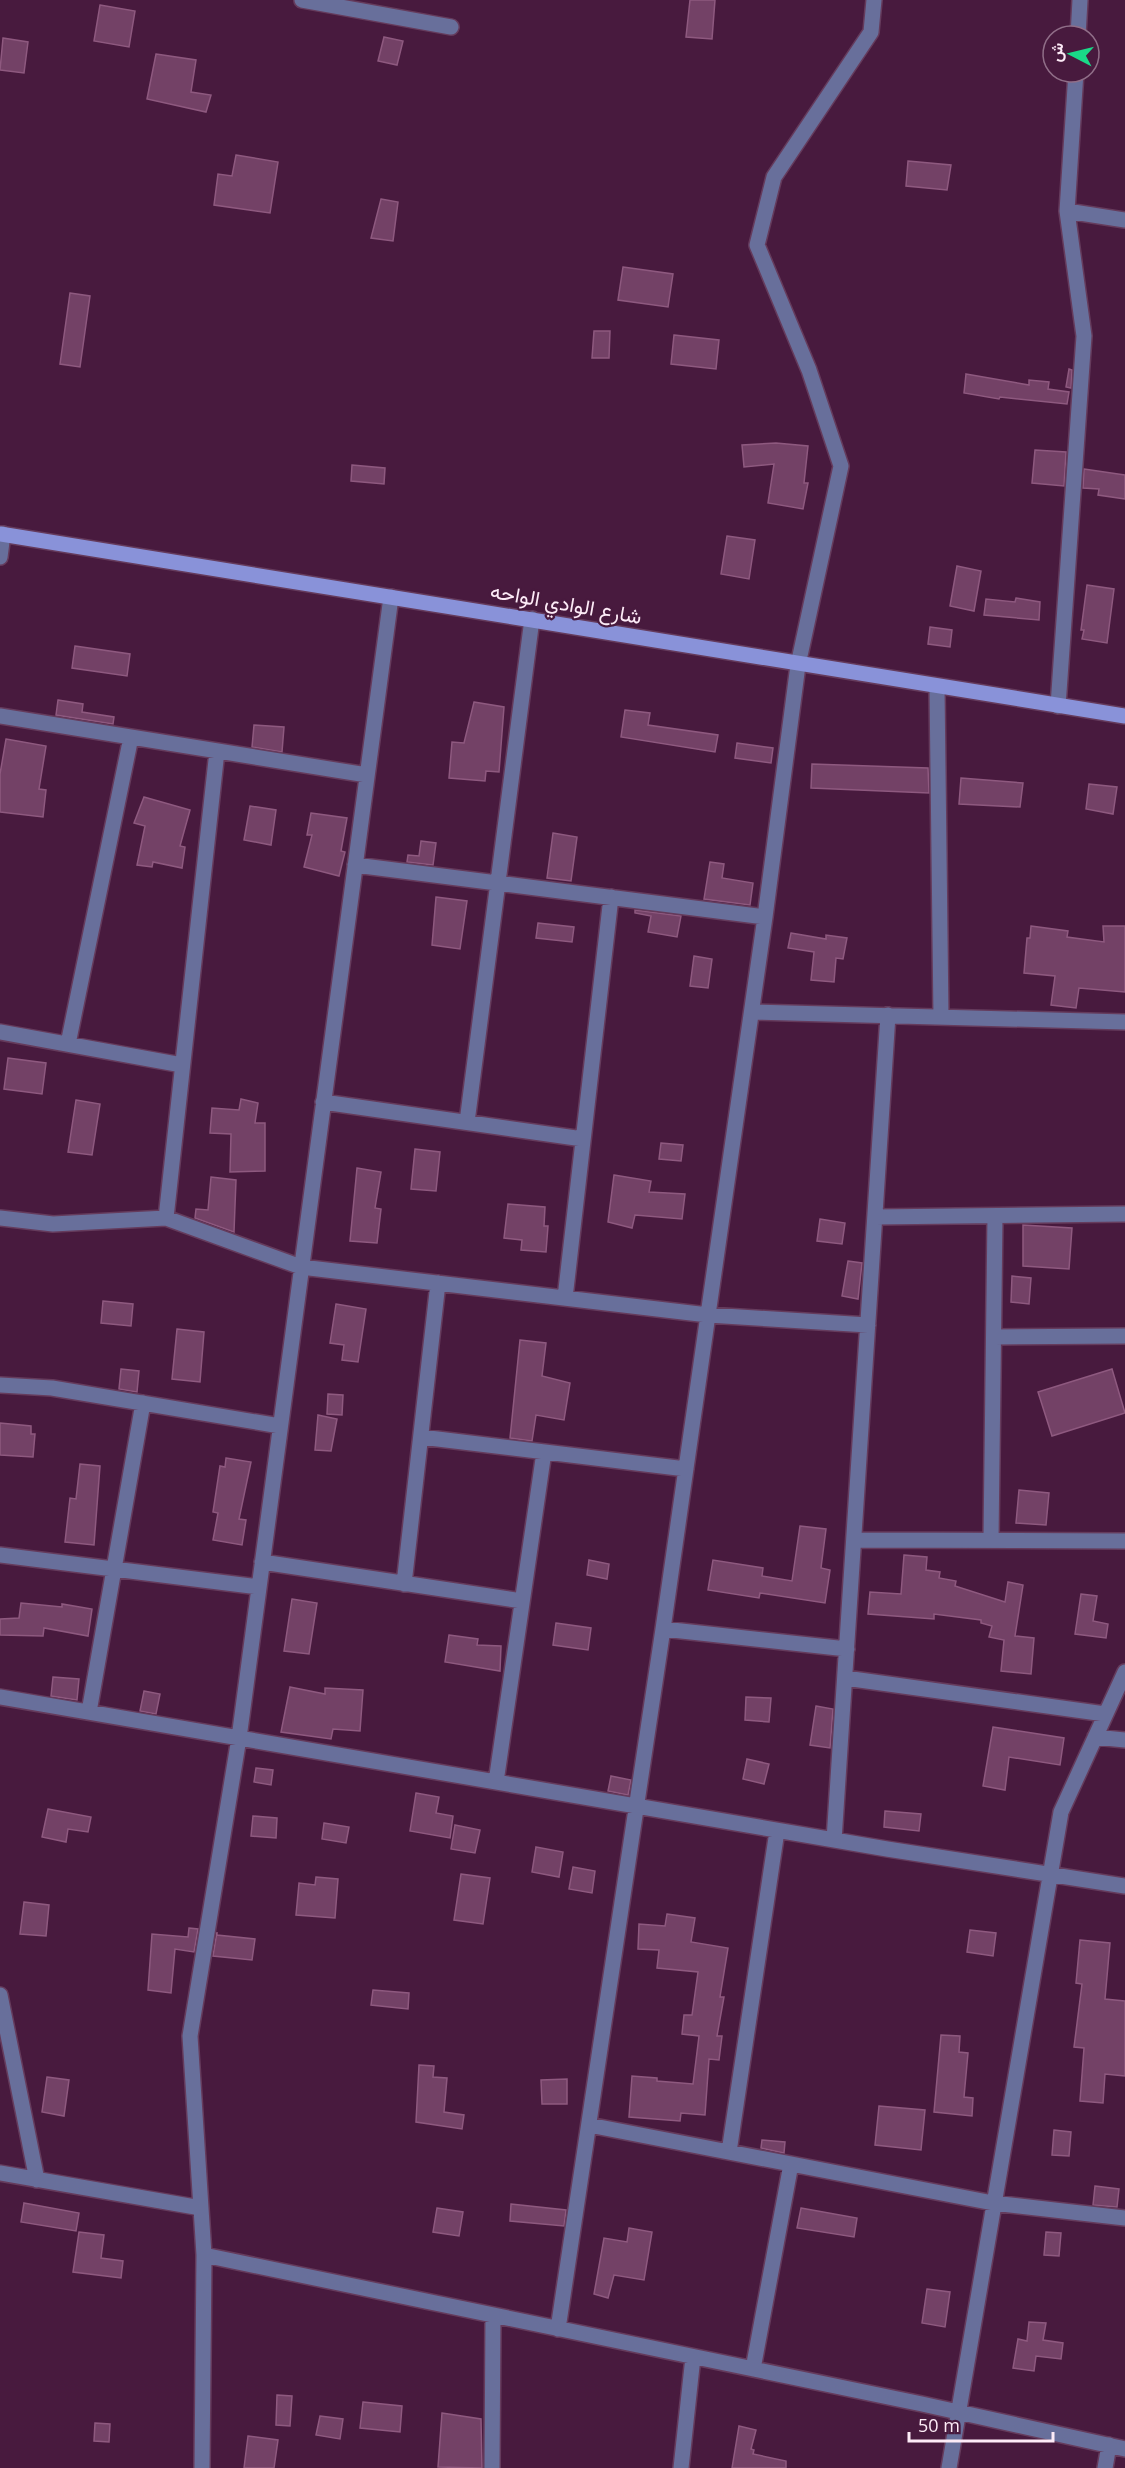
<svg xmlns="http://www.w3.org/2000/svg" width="1125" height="2468" font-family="'Open Sans',Vazirmatn,sans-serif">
  <rect width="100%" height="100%" fill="#481a3e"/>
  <path fill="#734166" stroke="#8e597f" stroke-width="1.5" d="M690,0H715L712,39L686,37Z
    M100,5L135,11L129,47L94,41Z
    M384,37L403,41L397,65L378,61Z
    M3,38L28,42L24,73L0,70Z
    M156,54L196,60L191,92L211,95L206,112L147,99Z
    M236,155L278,162L270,213L214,205L218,174L232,176Z
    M908,161L951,165L947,190L906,186Z
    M381,199L398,202L393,241L371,238Z
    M623,267L673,274L668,307L618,300Z
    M70,293L90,296L80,367L60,364Z
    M594,331H610L609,358H592Z
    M674,335L719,340L716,369L671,364Z
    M1069,369L1072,370L1071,388L1066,387Z
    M966,374L1029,385V380L1049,382L1048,389L1069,392L1067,404L1000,397L999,399L964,393Z
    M776,443L808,446L804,483H808L803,509L768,503L774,464L744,467L742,445Z
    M1035,450L1066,452L1064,486L1032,483Z
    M352,465L385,468L384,484L351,481Z
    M1084,469L1125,475V499L1098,495L1099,489L1083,488Z
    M727,536L755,540L749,579L721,574Z
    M957,566L981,571L974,611L950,606Z
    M1087,585L1114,589L1107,643L1082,639L1084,630H1081Z
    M1016,598L1040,602L1039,620L984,615L986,599L1015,602Z
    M930,627L952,630L950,647L928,644Z
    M75,646L130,654L127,676L72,668Z
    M58,700L83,704L82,712L114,717L113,724L56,715Z
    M474,702L504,707L499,772L486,771L485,781L449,778L452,742L464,743Z
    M625,710L650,713L648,725L718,735L715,752L621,737Z
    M254,725L284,727L282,752L252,747Z
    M6,739L46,746L39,789L46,790L43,817L0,812V774Z
    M737,743L773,748L771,763L735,758Z
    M812,764L928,768L929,793L811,788Z
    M961,778L1023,783L1020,807L959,804Z
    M1089,784L1117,787L1113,814L1086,809Z
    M144,797L190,810L180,846L185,847L182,868L153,862L152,867L137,865L145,826L134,823Z
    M250,806L276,810L271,845L244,840Z
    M311,813L347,818L341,851L345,852L339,876L304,867L312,835H307Z
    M553,833L577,837L571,881L547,878Z
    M421,841L436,843L433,865L407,862L408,855L419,856Z
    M710,862L724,864L722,878L753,883L750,905L704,899Z
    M436,897L467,901L460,949L432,945Z
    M635,910L681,916L677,937L648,932L651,916L635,913Z
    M538,923L574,927L572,942L536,938Z
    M1031,926L1068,931L1067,937L1104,942L1103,926H1125V992L1079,988L1076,1008L1051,1005L1055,976L1024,973L1027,938H1030Z
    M791,933L826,939V935L847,938L843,959L836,958L834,982L811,980L814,952L788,948Z
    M694,956L712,959L708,988L690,986Z
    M8,1058L46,1063L42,1094L4,1089Z
    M241,1099L258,1103L255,1123H265V1171L230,1172L231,1134L210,1133L212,1108L239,1110Z
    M76,1100L100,1104L92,1155L68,1152Z
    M661,1143L683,1145L681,1161L659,1159Z
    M415,1149L440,1152L436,1191L411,1189Z
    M357,1168L381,1172L375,1208L381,1209L377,1243L350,1241Z
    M614,1175L651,1181L649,1192L685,1194L682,1219L635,1215L632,1228L608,1222Z
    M211,1177L236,1180L234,1232L195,1218L196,1209L208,1210Z
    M508,1204L545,1207L544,1226H548L546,1252L521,1250L522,1240L504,1238Z
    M820,1219L845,1223L842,1244L817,1241Z
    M1023,1225L1072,1228L1069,1269L1023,1266Z
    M848,1261L862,1263L858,1299L842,1296Z
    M1012,1276L1031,1278L1029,1304L1011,1302Z
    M103,1301L133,1304L131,1326L101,1323Z
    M336,1304L366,1309L358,1362L342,1360L344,1345L330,1343Z
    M177,1329L204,1332L200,1382L172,1379Z
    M520,1340L546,1343L542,1376L570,1383L564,1420L536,1415L532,1441L510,1438Z
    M121,1369L139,1371L137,1392L119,1389Z
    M1112,1369L1125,1413L1052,1436L1038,1392Z
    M328,1394L343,1395L342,1415L327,1414Z
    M318,1415L337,1419L331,1451L315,1450Z
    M0,1423L31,1426V1434H35L33,1457L0,1455Z
    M226,1458L251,1462L239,1519L246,1520L242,1545L213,1540L218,1513L213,1512L220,1466L225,1467Z
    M80,1464L100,1466L94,1545L65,1542L70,1498L76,1499Z
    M1019,1490L1049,1493L1046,1525L1016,1523Z
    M800,1526L826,1529L821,1568L830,1570L825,1603L760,1593L759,1598L708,1590L713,1560L763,1568L762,1576L792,1581Z
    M904,1555L927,1557L926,1570L940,1572L939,1578L956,1581L955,1586L1005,1602L1008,1582L1023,1585L1015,1636L1034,1638L1031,1674L1001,1671L1004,1640L989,1637L992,1626L981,1623V1620L934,1614V1619L868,1614L870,1592L901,1594Z
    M589,1560L609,1564L607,1579L587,1575Z
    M1081,1594L1097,1596L1093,1621L1108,1624L1106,1638L1075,1634Z
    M292,1599L317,1603L309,1654L284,1651Z
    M21,1603L62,1607V1604L92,1609L88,1636L44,1628L43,1636L0,1635V1619L19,1618Z
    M556,1623L591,1628L588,1650L553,1645Z
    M449,1635L478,1639L477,1645L501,1646L500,1671L445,1662Z
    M53,1677L79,1679L77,1700L51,1696Z
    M290,1687L325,1694V1688L363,1690L360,1731L333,1729L331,1739L281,1732Z
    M144,1691L160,1694L156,1714L140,1711Z
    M746,1697L771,1698L769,1722L745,1720Z
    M816,1706L833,1709L830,1748L810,1745Z
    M993,1727L1064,1738L1060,1765L1009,1757L1005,1790L983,1786Z
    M747,1759L769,1764L764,1784L743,1779Z
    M256,1768L273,1770L271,1785L254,1782Z
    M611,1776L631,1780L628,1795L608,1791Z
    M416,1793L439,1797L436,1813L453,1816L450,1838L410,1831Z
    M48,1809L91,1817L88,1832L68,1829L66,1842L42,1837Z
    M885,1811L921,1814L919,1831L884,1827Z
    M253,1816L277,1818L276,1838L251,1836Z
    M324,1823L349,1827L346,1843L322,1839Z
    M455,1825L480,1830L475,1853L451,1849Z
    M536,1847L563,1852L559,1877L532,1872Z
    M573,1867L595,1871L592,1893L569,1889Z
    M461,1874L490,1878L483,1924L454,1920Z
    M316,1877L338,1879L335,1918L296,1915L299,1883L315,1885Z
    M24,1902L49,1905L46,1936L20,1934Z
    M667,1914L695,1918L691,1942L728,1948L720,1997H724L717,2036H722L719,2060L709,2059L705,2115L681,2113L680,2121L629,2117L632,2076L657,2078V2081L693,2084L699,2036L682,2034L684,2015H692L698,1972L657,1968L659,1950L638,1949L639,1924L665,1926Z
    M189,1928L198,1929L194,1952L175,1949L171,1993L148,1990L152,1934L188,1937Z
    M970,1930L996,1933L993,1956L967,1952Z
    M217,1932V1935L255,1939L252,1960L213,1956Z
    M1080,1940L1110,1943L1105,1999L1125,2001V2076L1105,2074L1103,2103L1080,2101L1084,2048L1074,2047L1082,1984L1076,1983Z
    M373,1990L409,1993L408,2009L371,2005Z
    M941,2035L960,2036L959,2052L968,2053L964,2097L973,2098L972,2116L934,2112Z
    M419,2065L434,2066L433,2077L447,2078L444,2112L464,2115L462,2129L416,2122Z
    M47,2077L69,2080L64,2116L42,2112Z
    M567,2079V2104H542L541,2080Z
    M879,2106L925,2110L921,2150L875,2145Z
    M1054,2130L1071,2132L1069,2156L1052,2155Z
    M762,2140L785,2142L784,2153L761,2148Z
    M1095,2186L1119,2189L1117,2207L1093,2205Z
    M24,2203L79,2213L76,2231L21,2222Z
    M511,2204L566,2210L564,2226L510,2221Z
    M437,2208L463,2212L459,2236L433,2232Z
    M801,2208L857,2218L854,2237L797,2228Z
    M629,2228L652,2232L644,2280L614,2275L608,2298L594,2294L604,2238L627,2242Z
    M79,2232L104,2235L101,2258L123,2261L121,2278L73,2272Z
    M1046,2232L1061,2233L1059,2256L1044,2255Z
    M927,2289L950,2292L945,2327L922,2323Z
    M1029,2322L1046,2323L1043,2340L1063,2343L1061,2359L1036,2356L1034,2371L1013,2368L1018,2339L1027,2341Z
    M277,2395L292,2396L290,2426L276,2425Z
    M363,2402L402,2406L400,2432L360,2428Z
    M442,2413L481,2419L482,2468L438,2467Z
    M320,2416L343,2419L340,2439L316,2435Z
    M95,2423L110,2424L109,2442L94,2441Z
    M739,2426L756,2430L751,2449L754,2450L753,2454L786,2461V2468H732Z
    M248,2436L278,2440L274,2468H244Z"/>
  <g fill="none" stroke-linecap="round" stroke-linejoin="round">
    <g stroke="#653b5c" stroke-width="18">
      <path id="minor" d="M302,0L451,27
        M1078,36L1080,0
        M1067,211L1125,220
        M0,557L3,534
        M937,688L941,1017
        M1058,706L1084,336L1067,211L1076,72
        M0,716L367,775
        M355,865L765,917
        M752,1012L1125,1022
        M0,1032L182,1065
        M68,1044L131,737
        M323,1102L583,1139
        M467,1122L532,619
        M875,1217L1125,1214
        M0,1218L53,1224L166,1218L301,1267L708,1315L868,1325
        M166,1218L217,751
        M565,1298L611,897
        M994,1337L1125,1336
        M0,1385L52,1388L280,1426
        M421,1437L686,1469
        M854,1540L1125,1541
        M991,1540L995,1216
        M0,1555L259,1587
        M262,1562L522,1601
        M404,1584L438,1283
        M663,1629L847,1649
        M845,1678L1105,1714
        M0,1697L887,1849L1125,1886
        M89,1712L143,1403
        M1095,1737L1125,1740
        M496,1782L544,1452
        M834,1840L888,1015
        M0,1995L37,2180
        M589,2125L993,2203L1125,2218
        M729,2152L777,1831
        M0,2173L201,2208
        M204,2255L922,2404L1125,2449
        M558,2329L663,1629L765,917L798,665L841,466L809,370L757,245L774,177L871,32L874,0
        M753,2369L791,2164
        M202,2468L204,2255L190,2036L239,1738L391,597
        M492,2468L493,2315
        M681,2468L693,2357
        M949,2468L1061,1812L1125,1672
        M1105,2468L1109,2445"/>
    </g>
    <g stroke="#653b5c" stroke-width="18">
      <path id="secondary" d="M0,534L1125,716"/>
    </g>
    <use href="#minor" stroke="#686f9b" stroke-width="15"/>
    <use href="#secondary" stroke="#8992d9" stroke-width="15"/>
  </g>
  <g text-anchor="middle" stroke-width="4.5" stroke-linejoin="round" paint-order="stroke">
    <g font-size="21" fill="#fdebf7" stroke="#481a3e">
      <text transform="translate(566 604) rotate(10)" y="7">شارع الوادي الواحه</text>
    </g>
  </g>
  <g transform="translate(1071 54) rotate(277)"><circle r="28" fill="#481a3e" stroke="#906e88" stroke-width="1.5"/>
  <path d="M0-4.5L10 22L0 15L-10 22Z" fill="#1ad988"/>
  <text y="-9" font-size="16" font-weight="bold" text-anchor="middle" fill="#fdebf7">ش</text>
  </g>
  <path d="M909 2432v9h144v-9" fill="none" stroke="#fdebf7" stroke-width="3"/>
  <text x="918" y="2432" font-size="18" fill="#fdebf7" stroke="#481a3e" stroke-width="4.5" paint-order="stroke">50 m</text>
</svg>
